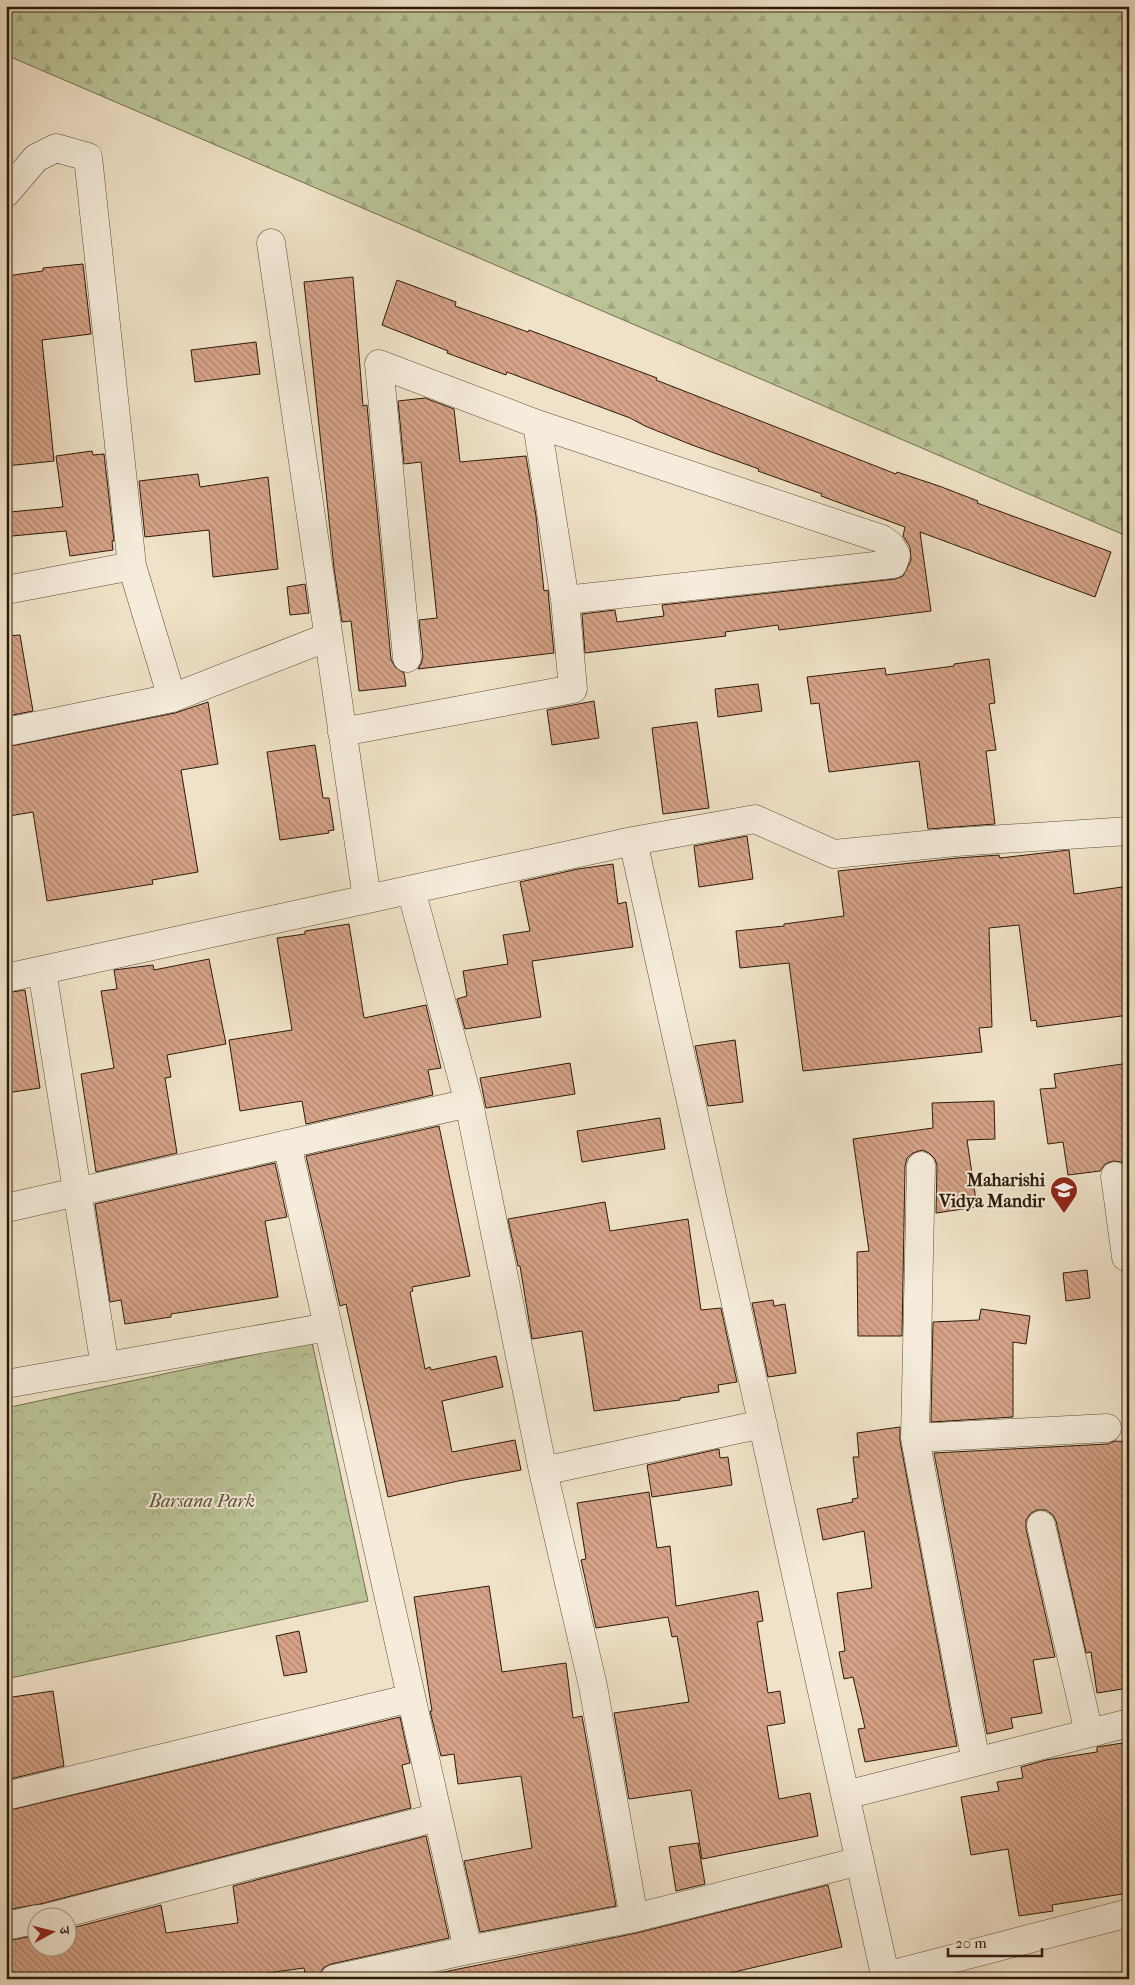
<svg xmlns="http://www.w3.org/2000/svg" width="1135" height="1985" font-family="'IM FELL French Canon','Noto Serif Devanagari',serif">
  <defs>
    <pattern id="forest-firs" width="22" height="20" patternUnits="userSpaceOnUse" patternTransform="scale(1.25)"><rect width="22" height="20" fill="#bac396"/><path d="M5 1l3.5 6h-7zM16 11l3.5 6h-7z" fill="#a0a780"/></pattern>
    <pattern id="park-crowns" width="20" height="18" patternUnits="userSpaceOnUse" patternTransform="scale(1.25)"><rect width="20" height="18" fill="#bac396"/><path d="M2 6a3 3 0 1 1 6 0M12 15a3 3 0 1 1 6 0" fill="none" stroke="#a0a780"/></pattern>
    <pattern id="building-back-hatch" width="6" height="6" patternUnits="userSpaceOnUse" patternTransform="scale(1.25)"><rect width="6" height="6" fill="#d6a388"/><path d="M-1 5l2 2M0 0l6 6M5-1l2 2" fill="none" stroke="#ae846d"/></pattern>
  </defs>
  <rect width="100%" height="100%" fill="#f0e2c8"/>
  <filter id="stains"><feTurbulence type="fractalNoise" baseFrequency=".004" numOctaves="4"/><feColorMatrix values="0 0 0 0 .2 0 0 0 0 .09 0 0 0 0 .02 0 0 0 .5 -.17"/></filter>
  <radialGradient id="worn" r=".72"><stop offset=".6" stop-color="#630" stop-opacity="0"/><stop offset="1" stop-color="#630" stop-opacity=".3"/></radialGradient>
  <path fill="url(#forest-firs)" stroke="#736e4e" d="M6,6H1129V537L6,55Z"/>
  <path fill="url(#park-crowns)" stroke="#736e4e" d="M312,1342L368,1601L6,1679V1408Z"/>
  <path fill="url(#building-back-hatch)" stroke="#2c1a07" d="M83,264L91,334L42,340L54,461L6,466V276L43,271V268Z
    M353,277L363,406L367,405L391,659L395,667L404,673L406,686L359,691L351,621L342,622L334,568L304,282Z
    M397,280L456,302L455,306L528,332L529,330L657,378L656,380L896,474L897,472L939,486L978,501L977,503L1111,552L1095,597L920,532L931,611L779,630L778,625L725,632L726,636L585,653L582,614L615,610L617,622L664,616L662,605L895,579L903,576L911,560L910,547L903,536L905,527L821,496L822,494L758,471L759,469L692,445L645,426L630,418L507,372L506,375L447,353L448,351L382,325Z
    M256,342L260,374L195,382L191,350Z
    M425,398L454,409L460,462L526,456L536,516L544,591L548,590L549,602L554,653L418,669L421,664L423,657L419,620L437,618L421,462L404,464L398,401Z
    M92,451L93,455L104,454L114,541H112L113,550L70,556L66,531L12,536L10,512L63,507L56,456Z
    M198,474L200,487L268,477L278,569L213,577L209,530L145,537L139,481Z
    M305,584L309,613L290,615L287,587Z
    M20,635L33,711L8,716L6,705V636Z
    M989,659L995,703L989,704L996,750L986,751L995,824L928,829L919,761L829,772L819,703L811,704L807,677L885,668L886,675L954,666V664Z
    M758,684L762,711L718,717L715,689Z
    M594,701L599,738L552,745L547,710Z
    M208,702L218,764L181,770L198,872L152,880L153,884L47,901L33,812L9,816L6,796V747L175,713Z
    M697,722L709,808L663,814L652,728Z
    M315,745L323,798H329L334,830L328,831L329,833L280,840L267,752Z
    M747,836L753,879L699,887L694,846Z
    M1069,850L1074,894L1129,886V1015L1037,1027L1036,1020L1031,1021L1019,925L989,928L992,1027L979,1028L982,1052L803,1071L789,963L740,968L736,931L784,926V924L844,916L838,871L957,858L999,855L1000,858Z
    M613,864L618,904L626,902L633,947L532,961L541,1017L465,1029L457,999L467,996L463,971L508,964L503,935L530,931L520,882L578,869Z
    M349,924L364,1018L426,1005L441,1068L428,1070L433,1095L306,1124L302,1101L240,1111L229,1040L292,1030L277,938L305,934V931Z
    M209,959L226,1044L167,1055L171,1077L165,1078L177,1153L96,1172L81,1074L114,1068L101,991L117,989L114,970L153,965L154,970Z
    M25,990L40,1088L6,1093V993Z
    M735,1040L743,1102L708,1106L695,1046Z
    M570,1063L575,1094L486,1108L480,1078Z
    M1129,1063V1167L1121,1162L1113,1161L1105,1164L1100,1171L1068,1175L1063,1142L1048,1144L1040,1089L1056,1088L1054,1074Z
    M994,1101L995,1139L967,1140L977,1207L936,1213L937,1166L935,1159L929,1153L922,1150L913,1153L907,1158L905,1166L902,1336H858L857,1252L869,1251L853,1139L933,1128L932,1103Z
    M660,1118L665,1149L582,1162L577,1131Z
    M439,1126L470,1276L412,1287L413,1291L410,1292L425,1369L430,1367L431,1370L496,1356L503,1387L442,1401L452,1452L515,1440L521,1470L458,1481L388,1497L346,1304L340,1306L306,1156Z
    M275,1163L287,1217L265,1221L278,1297L171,1314V1317L125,1324L121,1300L110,1302L95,1204Z
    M605,1202L610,1231L688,1219L701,1310L721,1308L737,1382L718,1385L719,1392L680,1398V1400L594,1411L582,1331L532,1339L520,1266H518L508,1219Z
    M1087,1270L1090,1298L1066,1301L1063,1273Z
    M773,1300L774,1306L785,1304L796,1373L768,1377L752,1303Z
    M981,1309L1030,1316L1026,1344L1013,1342V1417L931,1422L933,1322L979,1320Z
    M900,1427V1441L957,1746L865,1762L858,1729L865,1728L853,1677L844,1679L839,1652L845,1651L837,1593L872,1588L864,1531L823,1540L817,1509L853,1502L852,1499L858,1498L853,1457H859L857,1433Z
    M1115,1441L1129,1442V1688L1097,1693L1091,1652L1086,1653L1056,1521L1053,1515L1046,1510H1037L1031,1513L1026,1520V1529L1055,1657L1033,1660L1042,1713L1011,1718L1013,1728L987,1734L934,1453L1108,1444Z
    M719,1449L720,1458L728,1457L732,1485L652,1497L647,1465Z
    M649,1492L657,1548L670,1546L676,1606L758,1591L763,1621L757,1622L768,1693L780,1691L785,1723L767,1726L779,1799L810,1793L818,1836L702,1859L691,1790L629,1799L614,1713L689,1702L677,1636L672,1637L668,1617L596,1628L581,1560L586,1559L577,1503Z
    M489,1586L502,1672L566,1663L573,1718L582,1716L616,1906L480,1932L464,1861L532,1848L521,1776L458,1784L454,1754L441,1756L430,1711H432L414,1597Z
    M299,1631L307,1672L284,1676L276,1636Z
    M53,1691L64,1766L6,1780V1698Z
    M400,1717L410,1763L402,1765L411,1808L40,1904L6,1910V1811Z
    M1129,1742V1797L1123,1798L1129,1830V1893L1052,1905L1053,1911L1019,1916L1008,1849L971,1855L961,1797L999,1791L997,1782L1023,1778L1021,1767L1046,1760L1097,1752V1747Z
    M426,1836L449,1938L331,1964L323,1968L319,1979H306L304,1968L225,1979H6V1941L38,1935V1948H68V1929L161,1905L166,1933L238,1923L233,1886Z
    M698,1843L705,1884L676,1891L669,1847Z
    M828,1885L842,1947L704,1979H409L637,1933Z"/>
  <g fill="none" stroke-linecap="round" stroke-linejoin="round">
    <g stroke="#5d4c37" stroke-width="29">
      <path id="minor" d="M6,193L36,158L56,148L88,157L132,566L172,698
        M271,243L367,899
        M6,590L132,566
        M407,658L379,364L537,424L882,539L890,545L896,555L893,564L565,600L537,424
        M6,732L172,698L328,637
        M342,732L573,689L565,600
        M633,841L886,1979
        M411,890L469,1103L543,1471L593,1686L634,1918
        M42,970L105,1367
        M6,978L633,841L755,819L834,854L956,842L1129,831
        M287,1144L468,1950
        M921,1166L915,1438L976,1762
        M1115,1176L1126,1257L1129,1256
        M6,1208L469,1103
        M6,1384L328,1327
        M915,1438L1107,1428
        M543,1471L763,1424
        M1041,1525L1089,1733
        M846,1795L1129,1723
        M6,1796L411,1698
        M46,1918L438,1817
        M6,1926L38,1919
        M886,1976L1129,1913
        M334,1979L468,1950L634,1918L860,1861"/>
    </g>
    <use href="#minor" stroke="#f5ecdb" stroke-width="28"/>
  </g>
  <defs>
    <g id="school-pin" transform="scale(1.4375)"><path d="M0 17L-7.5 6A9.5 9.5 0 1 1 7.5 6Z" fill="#8f2418" stroke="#f5ecdb"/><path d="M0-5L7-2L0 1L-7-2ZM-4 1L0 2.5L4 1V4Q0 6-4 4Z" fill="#fff"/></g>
  </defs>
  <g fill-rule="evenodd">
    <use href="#school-pin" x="1064" y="1190"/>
  </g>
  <g text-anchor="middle" stroke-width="4" stroke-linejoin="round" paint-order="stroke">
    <g font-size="18" font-weight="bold" fill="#2c1a07" stroke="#f5ecdb" text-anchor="end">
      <text x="1045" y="1186">Maharishi<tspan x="1045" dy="21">Vidya Mandir</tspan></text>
    </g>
    <g font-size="18" font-style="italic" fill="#574d32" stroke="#f5ecdb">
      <text x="202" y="1507">Barsana Park</text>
    </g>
  </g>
  <rect width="1135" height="1985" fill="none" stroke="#f0e2c8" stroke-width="25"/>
  <rect x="8" y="8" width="1120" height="1970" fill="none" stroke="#2c1a07" stroke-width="2.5"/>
  <rect x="12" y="12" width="1110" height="1960" fill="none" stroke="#2c1a07"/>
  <g transform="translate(52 1932) rotate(83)"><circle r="24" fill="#f5ecdb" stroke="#a59886"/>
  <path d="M0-4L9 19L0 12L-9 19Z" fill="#8f2418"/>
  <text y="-8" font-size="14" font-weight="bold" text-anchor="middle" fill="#2c1a07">उ</text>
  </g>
  <path d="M948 1948v8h94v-8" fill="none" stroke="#2c1a07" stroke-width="2.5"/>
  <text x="955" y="1948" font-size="15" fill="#2c1a07" stroke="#f5ecdb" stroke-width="4" paint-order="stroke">20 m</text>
  <rect width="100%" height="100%" filter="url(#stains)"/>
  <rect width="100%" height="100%" fill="url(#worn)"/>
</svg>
